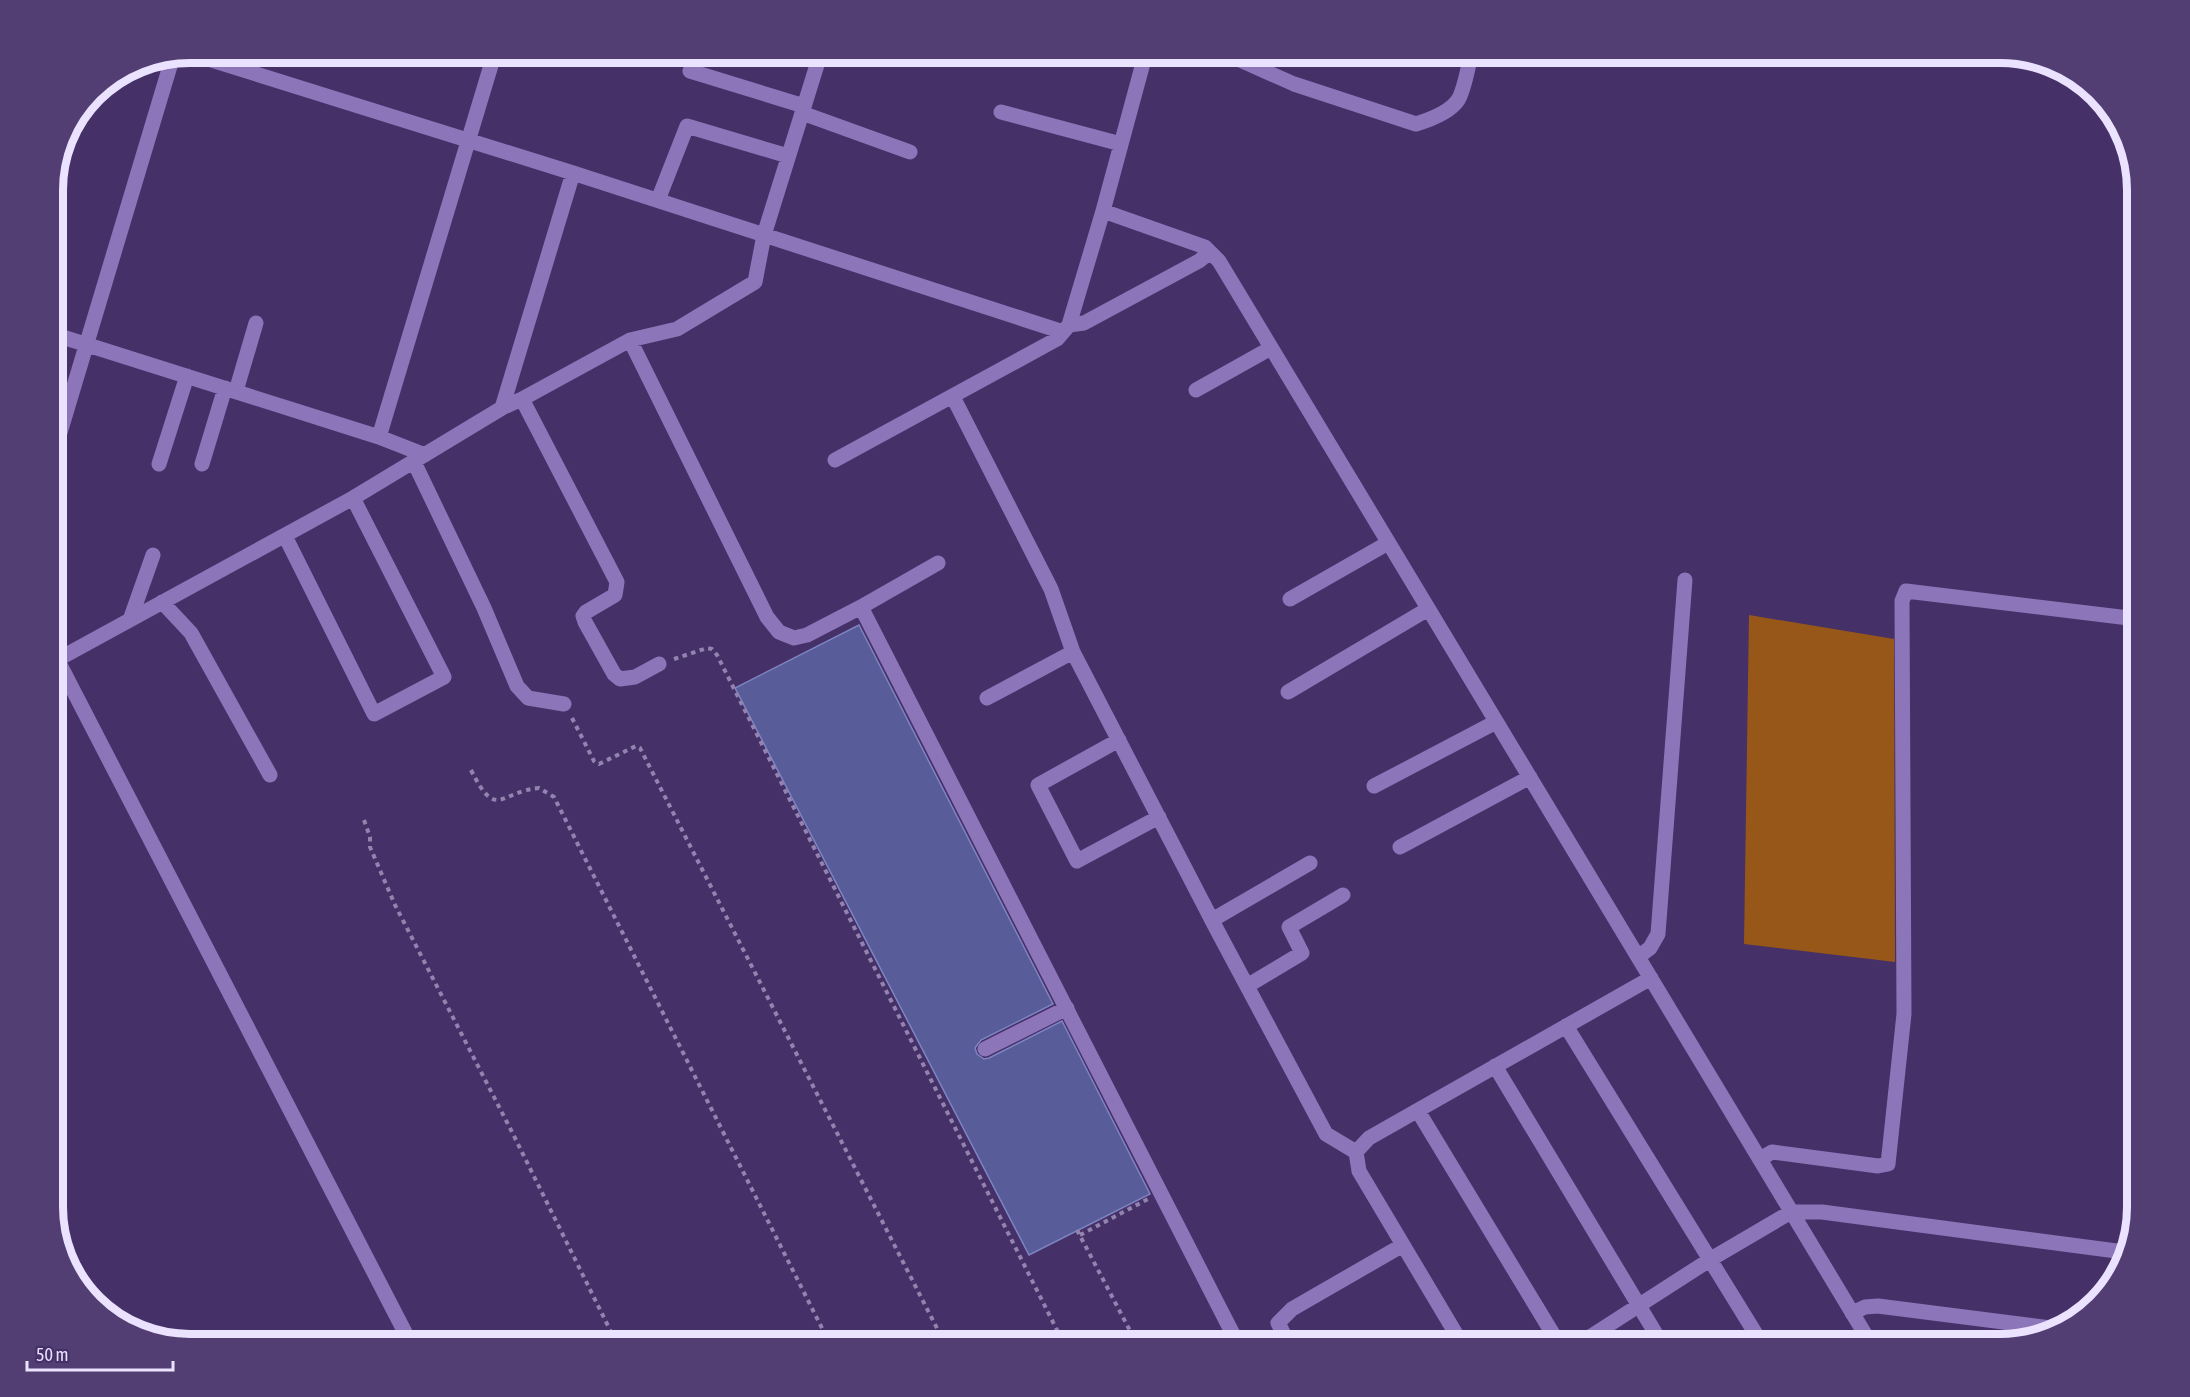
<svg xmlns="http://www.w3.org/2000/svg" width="2190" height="1397" font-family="'Asap Condensed',sans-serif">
  <rect width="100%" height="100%" fill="#463068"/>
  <path fill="#965718" d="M1749,615L1894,639L1895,962L1744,944Z"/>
  <path fill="#585c98" stroke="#7e84c4" stroke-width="1.5" d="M859,625L1053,1004L981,1040L975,1048L977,1054L984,1059L989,1058L1062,1021L1150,1194L1029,1255L735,688Z"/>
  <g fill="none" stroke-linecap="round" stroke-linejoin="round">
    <path stroke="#9384af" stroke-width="4" stroke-dasharray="4.5 4.5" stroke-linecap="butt" d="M674,659L707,648L712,649L717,655L1064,1344
      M572,718L594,761L599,764L636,746L640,748L945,1344
      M471,770C497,822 500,791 539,788L554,797L830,1344
      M364,820L370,837V847L395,905L513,1134L617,1344
      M1077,1230L1137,1344
      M1080,1235L1148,1199"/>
    <path stroke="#8d75b9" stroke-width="15" d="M1222,52L1294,84L1416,124C1429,120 1450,112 1458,100C1465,89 1468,65 1472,52
      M189,53L573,173L1063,332
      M690,71L804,106
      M1001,112L1121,144
      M802,113L910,152
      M658,200L687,126L788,156
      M1103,211L1205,247L1219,261L1871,1344
      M1069,325L1084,323L1199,261L1210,252
      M53,334L379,437L425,455
      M630,340L767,617L779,632L794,638L807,635L861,607L938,563
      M1196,390L1271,348
      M236,391L256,323
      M953,397L1051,589L1073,652L1217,930L1326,1134L1356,1152
      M522,399L617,582L615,595L586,612L583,616L585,622L614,674L620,679L635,677L659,664
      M502,408L573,173
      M379,437L495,52
      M53,456L173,56
      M835,460L1057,339L1069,325L1103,211L1146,52
      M414,462L484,608L517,686L528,698L564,704
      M159,464L187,376
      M202,464L225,388
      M285,536L374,714L444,677L353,498
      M1290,599L1388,543
      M162,602L191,633L270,775
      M861,607L1238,1344
      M130,620L153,555
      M58,661L411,1344
      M53,662L353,498L502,408L522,399L630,340L677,329L755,282L764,235L821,52
      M1288,692L1428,609
      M987,698L1073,652
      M1119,740L1038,785L1077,861L1159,817
      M1374,786L1496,722
      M1400,847L1530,777
      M1212,920L1310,863
      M1638,957L1650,948L1658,934L1685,580
      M1247,986L1302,953L1289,927L1343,895
      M1566,1026L1762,1344
      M985,1049L1067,1008
      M1495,1066L1662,1344
      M1418,1111L1559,1344
      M1760,1159L1772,1152L1878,1166L1888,1164L1904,1014L1902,601L1906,591L2137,619
      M1852,1313L1865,1307L1878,1306L2058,1329
      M1289,1344L1278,1323L1292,1309L1403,1245
      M1462,1344L1359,1171L1356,1152L1369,1138L1651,978
      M1579,1344L1711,1259L1791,1212H1822L2124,1252"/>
  </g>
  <path d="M0 0H2190V1397H0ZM190 63H2000A127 127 0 0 1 2127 190V1207A127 127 0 0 1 2000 1334H190A127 127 0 0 1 63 1207V190A127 127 0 0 1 190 63Z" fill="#533e74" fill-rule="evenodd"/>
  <path fill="none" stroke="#eae2fe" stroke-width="8" d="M190 63H2000A127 127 0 0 1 2127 190V1207A127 127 0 0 1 2000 1334H190A127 127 0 0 1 63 1207V190A127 127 0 0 1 190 63Z"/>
  <path d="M27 1361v9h146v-9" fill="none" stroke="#eae2fe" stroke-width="3"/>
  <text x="36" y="1361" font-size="18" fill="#eae2fe" stroke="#463068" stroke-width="4.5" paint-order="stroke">50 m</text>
</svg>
